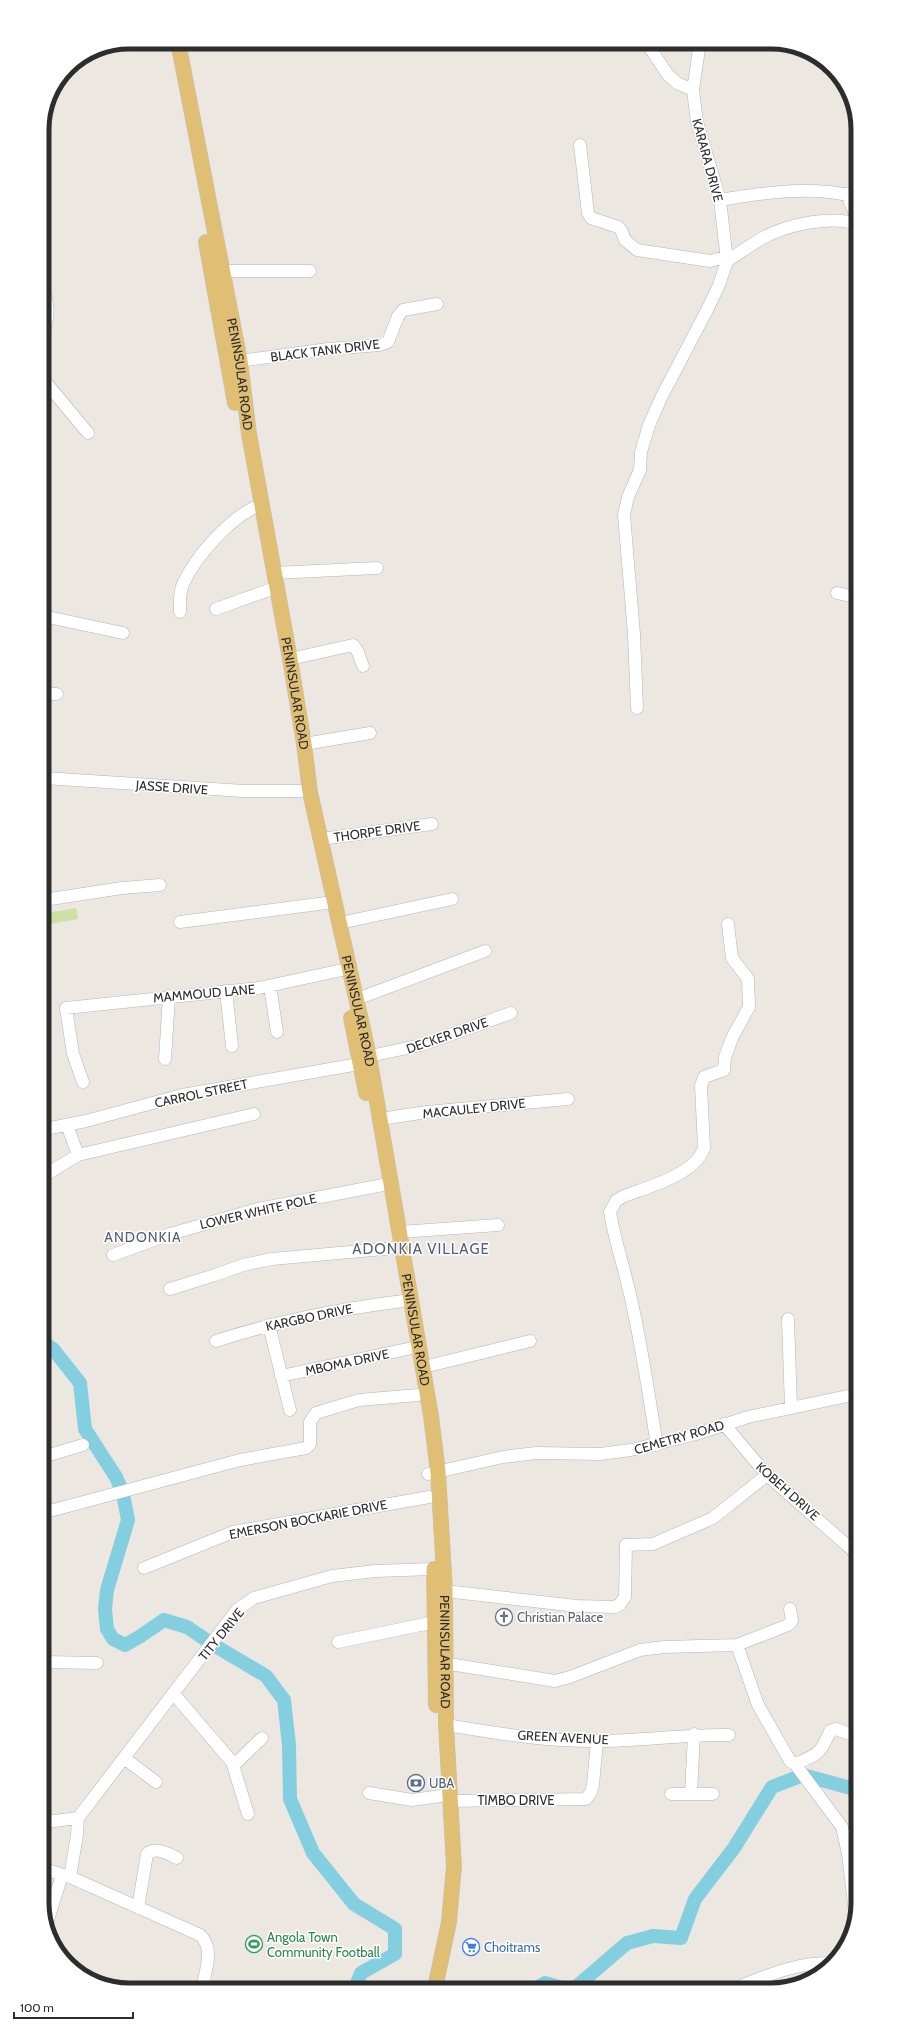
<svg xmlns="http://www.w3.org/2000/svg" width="900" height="2032" font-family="Cabin,sans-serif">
  <rect width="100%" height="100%" fill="#ede7e2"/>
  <path fill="#cce1a3" d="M76,908L78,919L49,924L47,913Z"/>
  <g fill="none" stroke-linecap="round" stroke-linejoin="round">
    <path stroke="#83cfe0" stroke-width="14" d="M45,1344L53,1349L80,1383L85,1429L116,1477L122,1491
      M124,1499L128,1520L107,1590L105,1609L107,1629L113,1639L125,1645L139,1637L164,1620L187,1627L212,1644L266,1676L284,1700L289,1745L290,1799L313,1853L354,1904L395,1929V1954L361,1973L357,1983L364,1988
      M538,1987L545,1983L559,1987
      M576,1987L627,1943L653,1936L681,1938L695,1899L734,1848L772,1787L803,1775L858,1790"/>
    <g stroke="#b2b4bb" stroke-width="13">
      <path id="minor" d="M646,42L668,75L677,83L693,90
        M700,42L693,90L697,122L720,200L727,261
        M580,145L588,213L591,218L618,227L621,230L625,240L637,250L710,261L726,257
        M846,194L854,211
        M720,200C760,193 814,185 854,197
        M42,241L44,239
        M727,261C738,254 749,246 761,239C785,225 827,216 854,223
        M223,271H310
        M43,286C47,301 51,317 43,330
        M232,362L328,349L380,345L388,342L398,316L403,310L437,304
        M43,379L88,433
        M274,573L377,568
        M837,593L855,597
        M216,609L269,590
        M180,612C180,603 179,591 184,582C197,555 227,522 253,508
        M43,616L123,633
        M290,659L353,645L357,650L363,666
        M44,694H57
        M637,708L634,634L624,515L628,497L640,470L641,452L649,425L662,396L707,310L719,285L727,261
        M304,744L370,733
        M44,778L244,791H301
        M321,839L432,824
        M44,900L122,888L160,885
        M180,922L326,903
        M340,923L452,899
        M270,986L277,1032
        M226,991L232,1046
        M357,999L485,951
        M361,1058L421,1045L511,1013
        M165,1059L169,996
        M83,1082L73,1054L66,1008L259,988L342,970
        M380,1119L427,1112L568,1099
        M67,1125L78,1155
        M45,1129L86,1121L182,1095L359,1064
        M45,1175L78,1155L254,1114
        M400,1232L498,1225
        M113,1255L170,1234L258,1209L383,1185
        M170,1289L215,1275L243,1265L272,1259L395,1248
        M788,1319L791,1408
        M269,1325L290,1410
        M216,1341C277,1321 340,1309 403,1301
        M424,1367L530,1341
        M281,1376L412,1348
        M724,1424L767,1475L857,1554
        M657,1445C648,1392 641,1338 628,1286C622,1261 614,1237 610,1212L616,1201L622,1197C647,1187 695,1175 704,1148L701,1086L704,1077L724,1070L725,1057L733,1036L749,1007L748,979L732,958L728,924
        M46,1456L83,1445
        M428,1474L503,1457L536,1453L600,1454L631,1450L696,1434L748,1417L857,1394
        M46,1512L240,1460L306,1448L310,1444V1422L316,1413L359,1400L418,1395
        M144,1568L233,1532L429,1497
        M436,1590L577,1606L615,1607L620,1604L625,1597L626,1545L653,1544L713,1518L767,1475
        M338,1642L435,1622
        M737,1645L758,1705L790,1761L795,1764C818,1754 820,1755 830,1731L836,1729L858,1737
        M46,1662L97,1663
        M437,1662L555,1681L570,1677L640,1650L664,1647L737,1645L788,1625L792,1621L790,1609
        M173,1693L232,1762L248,1814
        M446,1725C496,1733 547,1742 598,1741C642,1741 685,1734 729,1735
        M124,1758L156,1782
        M795,1764L842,1827L848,1854L855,1913
        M234,1765L262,1738
        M369,1793L412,1800L441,1796
        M671,1794H713
        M691,1794L694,1734
        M450,1801L586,1799L591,1792L593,1785L597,1741
        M78,1818L237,1610L254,1598L332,1576L375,1571L434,1569
        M46,1822L78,1818
        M47,1870L70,1877L200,1935C215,1948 205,1972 202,1989
        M70,1877L77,1835L78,1818
        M138,1908L147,1854C155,1846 168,1854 177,1858
        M47,1923L62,1875
        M740,1986C769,1975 796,1963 828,1963"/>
    </g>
    <g stroke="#c4c4c4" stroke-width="16">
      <g id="major">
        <path id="s1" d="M178,42L240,361L249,434L290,659L304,744L310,792L369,1056L431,1416L438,1472L445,1590L446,1725L454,1866L449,1922L435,1988"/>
        <path d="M206,242L235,403"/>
        <path d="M351,1018L366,1093"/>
        <path d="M434,1569L436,1705"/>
      </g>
    </g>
    <use href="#minor" stroke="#fff" stroke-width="12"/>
    <use href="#major" stroke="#e0be74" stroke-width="15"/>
  </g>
  <defs>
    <g id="church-ring" transform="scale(0.9)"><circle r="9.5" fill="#fff" stroke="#6b7280" stroke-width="1.5"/><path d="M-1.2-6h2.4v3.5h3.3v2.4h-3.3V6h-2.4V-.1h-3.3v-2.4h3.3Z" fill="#6b7280"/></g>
    <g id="bank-ring" transform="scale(0.9)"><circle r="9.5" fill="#fff" stroke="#5c6f8a" stroke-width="1.5"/><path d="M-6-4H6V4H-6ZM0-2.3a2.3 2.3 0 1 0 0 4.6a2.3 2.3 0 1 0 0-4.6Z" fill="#5c6f8a"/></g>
    <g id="stadium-ring" transform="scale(0.9)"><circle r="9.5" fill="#fff" stroke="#2e9e5b" stroke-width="1.5"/><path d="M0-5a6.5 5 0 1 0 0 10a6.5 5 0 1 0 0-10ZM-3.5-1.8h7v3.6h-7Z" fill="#2e9e5b"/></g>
    <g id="supermarket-ring" transform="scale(0.9)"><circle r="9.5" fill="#fff" stroke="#3f7fe0" stroke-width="1.5"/><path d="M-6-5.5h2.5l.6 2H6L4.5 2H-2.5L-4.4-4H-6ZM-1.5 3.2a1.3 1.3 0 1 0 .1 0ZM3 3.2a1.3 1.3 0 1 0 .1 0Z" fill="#3f7fe0"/></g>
  </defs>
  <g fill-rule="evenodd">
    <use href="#church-ring" x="504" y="1617"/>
    <use href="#bank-ring" x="416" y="1783"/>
    <use href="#stadium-ring" x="254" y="1944"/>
    <use href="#supermarket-ring" x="471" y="1947"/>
  </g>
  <g text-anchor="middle" stroke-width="3" stroke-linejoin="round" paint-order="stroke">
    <g font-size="13" fill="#2d2d2d" stroke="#fff">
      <text transform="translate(708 160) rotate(75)" y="5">KARARA DRIVE</text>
      <text transform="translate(325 350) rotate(-7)" y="5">BLACK TANK DRIVE</text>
      <text dy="5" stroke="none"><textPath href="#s1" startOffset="338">PENINSULAR ROAD</textPath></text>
      <text dy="5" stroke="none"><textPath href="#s1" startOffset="662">PENINSULAR ROAD</textPath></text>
      <text transform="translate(172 787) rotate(4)" y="5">JASSE DRIVE</text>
      <text transform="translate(377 831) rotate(-8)" y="5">THORPE DRIVE</text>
      <text transform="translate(204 993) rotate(-5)" y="5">MAMMOUD LANE</text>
      <text dy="5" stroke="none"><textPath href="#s1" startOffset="986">PENINSULAR ROAD</textPath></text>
      <text transform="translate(447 1035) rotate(-19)" y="5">DECKER DRIVE</text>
      <text transform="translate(201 1093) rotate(-12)" y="5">CARROL STREET</text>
      <text transform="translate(474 1108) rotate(-6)" y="5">MACAULEY DRIVE</text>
      <text transform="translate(258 1211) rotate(-13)" y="5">LOWER WHITE POLE</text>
      <text transform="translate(309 1317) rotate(-12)" y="5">KARGBO DRIVE</text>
      <text dy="5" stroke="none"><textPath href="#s1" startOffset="1310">PENINSULAR ROAD</textPath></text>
      <text transform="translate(347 1362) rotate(-12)" y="5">MBOMA DRIVE</text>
      <text transform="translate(679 1437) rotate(-16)" y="5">CEMETRY ROAD</text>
      <text transform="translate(788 1491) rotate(42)" y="5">KOBEH DRIVE</text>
      <text transform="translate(308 1519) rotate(-11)" y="5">EMERSON BOCKARIE DRIVE</text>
      <text transform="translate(221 1634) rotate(-51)" y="5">TITY DRIVE</text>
      <text dy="5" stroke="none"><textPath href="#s1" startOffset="1634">PENINSULAR ROAD</textPath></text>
      <text transform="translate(563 1737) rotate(3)" y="5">GREEN AVENUE</text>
      <text x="516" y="1805">TIMBO DRIVE</text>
    </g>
    <g font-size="13" fill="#5b616d" stroke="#fff" text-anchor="start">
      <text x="517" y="1622">Christian Palace</text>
    </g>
    <g font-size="13" fill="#4e5e75" stroke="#fff" text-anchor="start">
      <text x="429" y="1788">UBA</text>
    </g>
    <g font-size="13" fill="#27864d" stroke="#fff" text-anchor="start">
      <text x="267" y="1942">Angola Town<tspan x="267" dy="15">Community Football</tspan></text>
    </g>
    <g font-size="13" fill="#366cbe" stroke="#fff" text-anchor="start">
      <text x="484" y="1952">Choitrams</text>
    </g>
    <g font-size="14" letter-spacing="1" fill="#535d79" stroke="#fff">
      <text x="143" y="1242">ANDONKIA</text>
    </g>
    <g font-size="15" letter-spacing="1" fill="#535d79" stroke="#fff">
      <text x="421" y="1254">ADONKIA VILLAGE</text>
    </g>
  </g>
  <path d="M0 0H900V2032H0ZM129 49H771A80 80 0 0 1 851 129V1903A80 80 0 0 1 771 1983H129A80 80 0 0 1 49 1903V129A80 80 0 0 1 129 49Z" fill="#fff" fill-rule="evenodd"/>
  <path fill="none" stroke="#2d2d2d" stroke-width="5" d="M129 49H771A80 80 0 0 1 851 129V1903A80 80 0 0 1 771 1983H129A80 80 0 0 1 49 1903V129A80 80 0 0 1 129 49Z"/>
  <path d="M14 2012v6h119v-6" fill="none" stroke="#2d2d2d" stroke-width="2"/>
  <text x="20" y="2012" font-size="12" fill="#2d2d2d" stroke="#ffffff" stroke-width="3" paint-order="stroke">100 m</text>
</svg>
